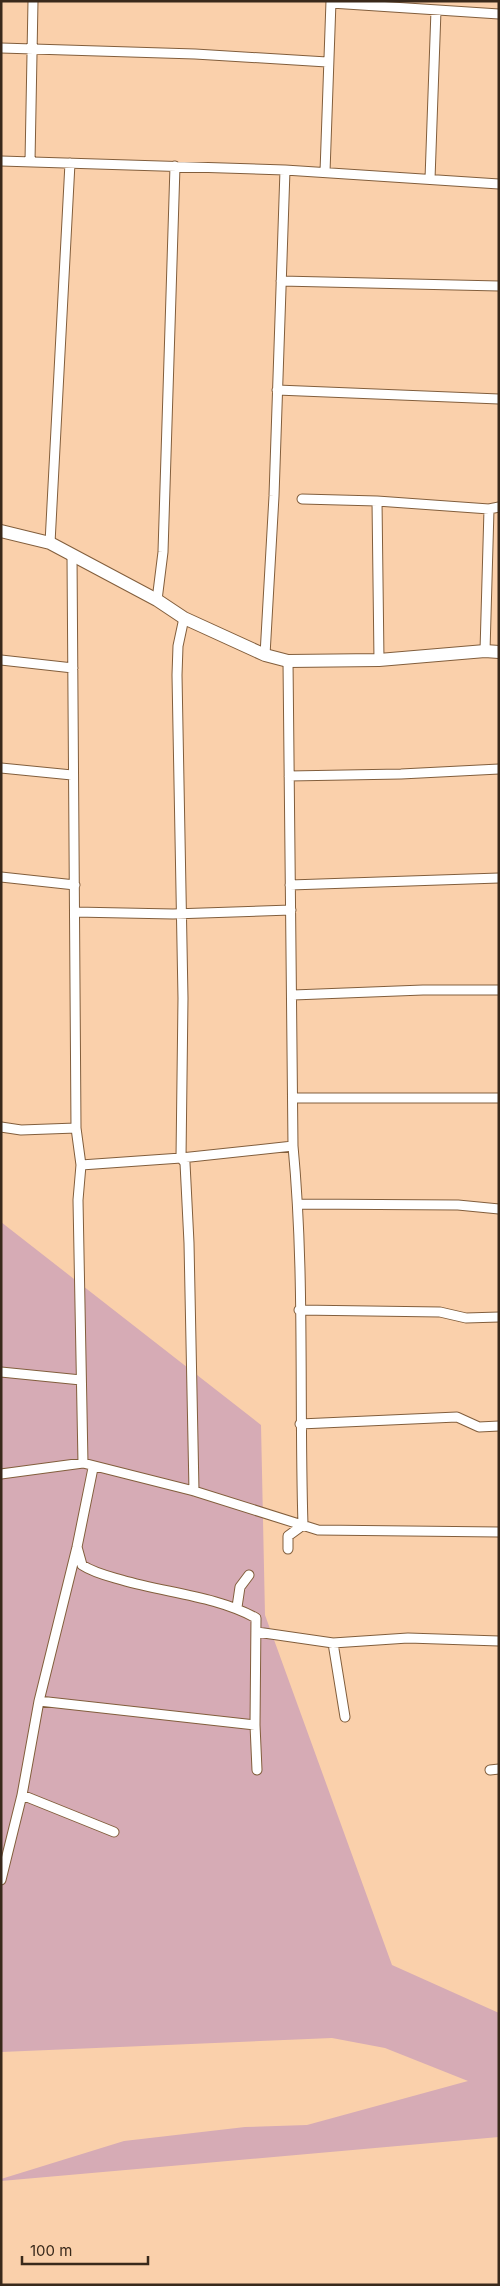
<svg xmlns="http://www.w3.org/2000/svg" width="500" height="2286" font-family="Inter,sans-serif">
  <rect width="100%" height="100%" fill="#fad0ab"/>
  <path fill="#d6abb5" d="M1,1222L261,1425L265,1615L392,1965L499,2013V2137L1,2181V2179L124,2141L245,2127L307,2125L468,2081L385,2048L332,2038L1,2052Z"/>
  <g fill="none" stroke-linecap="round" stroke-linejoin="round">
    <g stroke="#825e3c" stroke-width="11">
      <path id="street" d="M331,3L499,14
        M1,48L195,54L327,62
        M1,161L285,170L499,184
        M30,161L33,1
        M325,172L331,1
        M430,179L436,10
        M281,281L499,286
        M277,390L499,399
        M302,499L377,501L489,509L499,507
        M377,501L379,660
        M50,543L70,163
        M72,555L76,1128L81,1165L78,1200L83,1463
        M157,600L163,552L175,166
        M184,618L178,646L177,675L183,998L181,1158L185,1163L189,1243L194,1491
        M485,651L489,509
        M265,655L274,496L285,170
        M1,660L73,668
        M288,661L293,1146C305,1272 299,1399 303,1525
        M1,768L72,775
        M289,776L401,774L499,769
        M1,877L75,885
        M290,885L499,878
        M75,912L173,914L291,910
        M293,995L423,990H499
        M294,1098H499
        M1,1127L21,1130L76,1128
        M81,1165L181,1158L293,1146
        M299,1204L458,1205L499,1209
        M299,1310L440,1312L466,1318L499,1317
        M1,1372L81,1380
        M300,1424L457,1417L479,1427L499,1426
        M1,1474L83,1463L194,1491L318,1530L499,1532
        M77,1547L82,1565C94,1573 108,1576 122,1580C166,1593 216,1596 256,1618L255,1725L257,1770
        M288,1549V1536L303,1525
        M237,1607L240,1587L249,1575
        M257,1632L333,1643L408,1638L499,1641
        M333,1643L345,1717
        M39,1701L255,1725
        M490,1770L499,1769
        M22,1795L114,1832
        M1,1880L22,1795L39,1701L77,1547L93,1468"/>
    </g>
    <g stroke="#825e3c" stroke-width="14">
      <path id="secondary" d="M1,531L50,543L157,600L184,618L265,655L288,661L379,660L485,651L499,652"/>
    </g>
    <use href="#street" stroke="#fff" stroke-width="9"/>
    <use href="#secondary" stroke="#fff" stroke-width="12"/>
  </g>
  <rect width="500" height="2286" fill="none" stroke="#39291b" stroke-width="5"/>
  <path d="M22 2256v8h126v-8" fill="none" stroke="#39291b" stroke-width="2.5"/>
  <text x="30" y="2256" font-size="15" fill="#39291b" stroke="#fad0ab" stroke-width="4" paint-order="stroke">100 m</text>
</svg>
